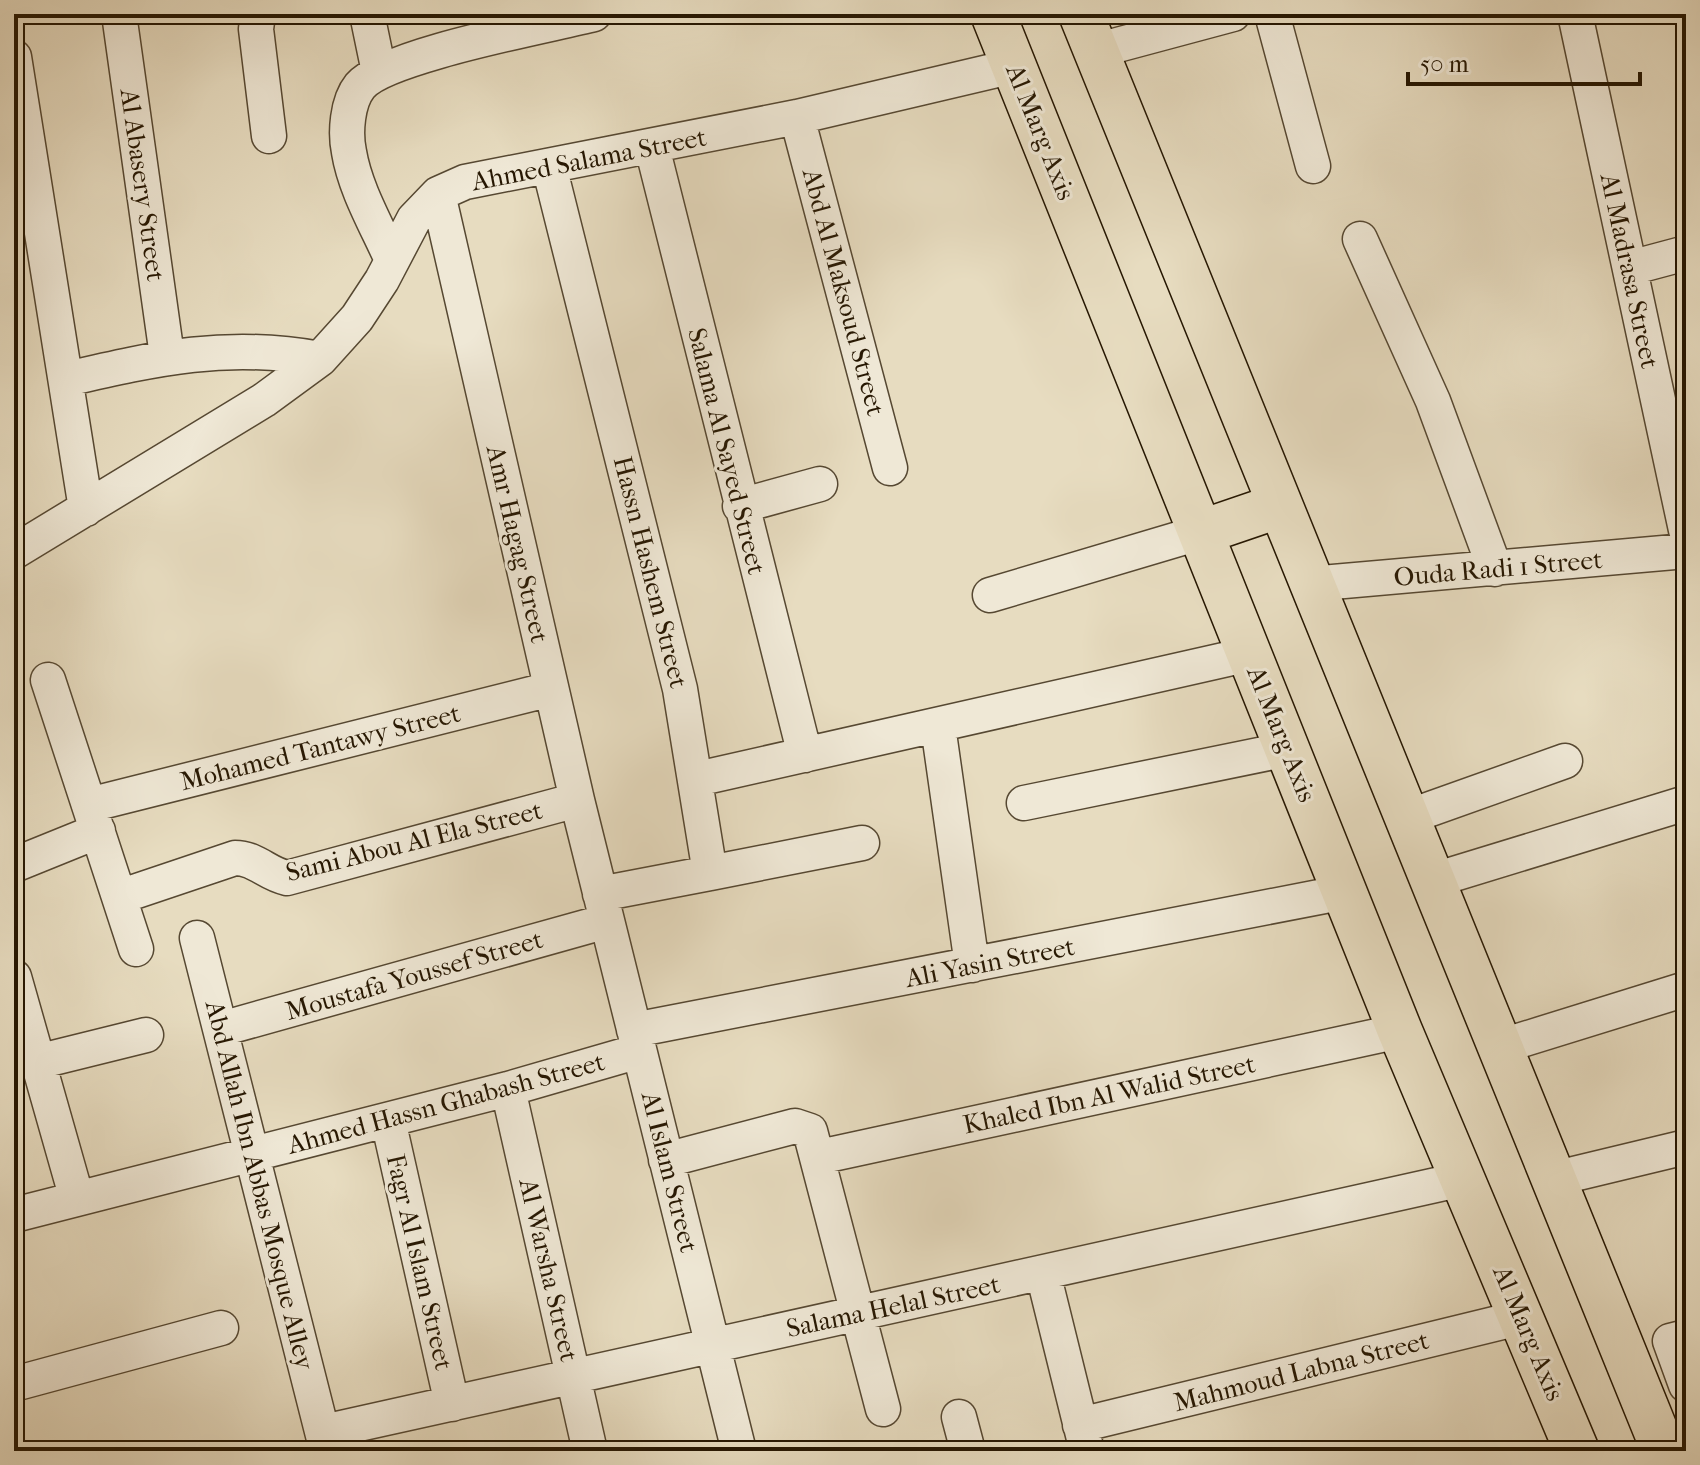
<svg xmlns="http://www.w3.org/2000/svg" width="1700" height="1465" font-family="'IM FELL French Canon',serif">
  <rect width="100%" height="100%" fill="#e7dcc0"/>
  <filter id="stains"><feTurbulence type="fractalNoise" baseFrequency=".0025" numOctaves="4"/><feColorMatrix values="0 0 0 0 .2 0 0 0 0 .09 0 0 0 0 .02 0 0 0 .5 -.17"/></filter>
  <radialGradient id="worn" r=".72"><stop offset=".6" stop-color="#630" stop-opacity="0"/><stop offset="1" stop-color="#630" stop-opacity=".3"/></radialGradient>
  <g fill="none" stroke-linecap="round" stroke-linejoin="round">
    <g stroke="#564832" stroke-width="37">
      <path id="minor" d="M119,14L167,356
        M258,14L256,29L269,136
        M367,14L379,72
        M1272,14L1313,166
        M1575,14L1686,530
        M1095,51L1233,14
        M14,57L86,509
        M797,117L890,468
        M652,147L805,755
        M549,166L680,689L710,873L600,894
        M438,194L577,800L739,1451
        M1360,239L1433,401L1495,569
        M392,260C377,226 355,189 349,152C345,133 347,102 360,86C386,55 547,26 594,14
        M1630,268L1686,253
        M67,379C157,358 228,342 320,359
        M740,506L820,484
        M14,552L264,400L320,359L357,318L382,280L414,219L438,194L465,182L797,117L1014,66
        M1310,584L1686,551
        M990,595L1202,532
        M48,680L136,949
        M938,726L972,965
        M697,779L1250,654
        M1024,803L1288,749
        M89,805L551,689
        M1405,818L1565,761
        M14,865L98,831
        M710,873L862,843
        M1431,881L1686,803
        M119,897L235,858C256,858 267,874 287,878L577,800
        M197,938L327,1451
        M14,977L77,1199
        M221,1029L607,921
        M634,1030L1345,892
        M1499,1047L1686,989
        M37,1062L146,1035
        M508,1089L590,1451
        M388,1120L452,1404
        M819,1157L1400,1031
        M666,1160L795,1126L810,1131L883,1409
        M1553,1179L1686,1147
        M14,1215L508,1089L639,1051
        M1043,1273L1087,1451
        M1686,1337L1670,1341L1686,1385
        M14,1384L221,1328
        M959,1417L968,1451
        M1080,1425L1523,1317
        M323,1432L1463,1179"/>
    </g>
    <g stroke="#261702" stroke-width="47">
      <path id="major" d="M993,14L1400,1031L1577,1451
        M1081,14L1664,1451
        M1202,532L1278,506"/>
    </g>
    <use href="#minor" stroke="#efe8d6" stroke-width="34"/>
    <use href="#major" stroke="#e7dcc0" stroke-width="44"/>
  </g>
  <g text-anchor="middle" stroke-width="6" stroke-linejoin="round" paint-order="stroke">
    <g font-size="26" fill="#261702" stroke="#efe8d6">
      <text transform="translate(1041 132) rotate(68)" y="9">Al Marg Axis</text>
      <text transform="translate(589 159) rotate(-11)" y="9">Ahmed Salama Street</text>
      <text transform="translate(143 185) rotate(82)" y="9">Al Abasery Street</text>
      <text transform="translate(1630 271) rotate(78)" y="9">Al Madrasa Street</text>
      <text transform="translate(844 292) rotate(75)" y="9">Abd Al Maksoud Street</text>
      <text transform="translate(727 451) rotate(76)" y="9">Salama Al Sayed Street</text>
      <text transform="translate(518 544) rotate(77)" y="9">Amr Hagag Street</text>
      <text transform="translate(1498 568) rotate(-5)" y="9">Ouda Radi 1 Street</text>
      <text transform="translate(651 572) rotate(76)" y="9">Hassn Hashem Street</text>
      <text transform="translate(1282 734) rotate(68)" y="9">Al Marg Axis</text>
      <text transform="translate(320 747) rotate(-14)" y="9">Mohamed Tantawy Street</text>
      <text transform="translate(414 841) rotate(-14)" y="9">Sami Abou Al Ela Street</text>
      <text transform="translate(990 962) rotate(-11)" y="9">Ali Yasin Street</text>
      <text transform="translate(414 975) rotate(-16)" y="9">Moustafa Youssef Street</text>
      <text transform="translate(1109 1094) rotate(-12)" y="9">Khaled Ibn Al Walid Street</text>
      <text transform="translate(446 1103) rotate(-15)" y="9">Ahmed Hassn Ghabash Street</text>
      <text transform="translate(670 1172) rotate(76)" y="9">Al Islam Street</text>
      <text transform="translate(260 1185) rotate(76)" y="9">Abd Allah Ibn Abbas Mosque Alley</text>
      <text transform="translate(420 1262) rotate(77)" y="9">Fagr Al Islam Street</text>
      <text transform="translate(549 1270) rotate(77)" y="9">Al Warsha Street</text>
      <text transform="translate(893 1306) rotate(-12)" y="9">Salama Helal Street</text>
      <text transform="translate(1529 1333) rotate(67)" y="9">Al Marg Axis</text>
      <text transform="translate(1301 1371) rotate(-14)" y="9">Mahmoud Labna Street</text>
    </g>
  </g>
  <rect width="1700" height="1465" fill="none" stroke="#e7dcc0" stroke-width="48"/>
  <rect x="16" y="16" width="1668" height="1433" fill="none" stroke="#261702" stroke-width="4"/>
  <rect x="24" y="24" width="1652" height="1417" fill="none" stroke="#261702" stroke-width="2"/>
  <path d="M1408 72v12h232v-12" fill="none" stroke="#261702" stroke-width="4"/>
  <text x="1420" y="72" font-size="24" fill="#261702" stroke="#efe8d6" stroke-width="6" paint-order="stroke">50 m</text>
  <rect width="100%" height="100%" filter="url(#stains)"/>
  <rect width="100%" height="100%" fill="url(#worn)"/>
</svg>
